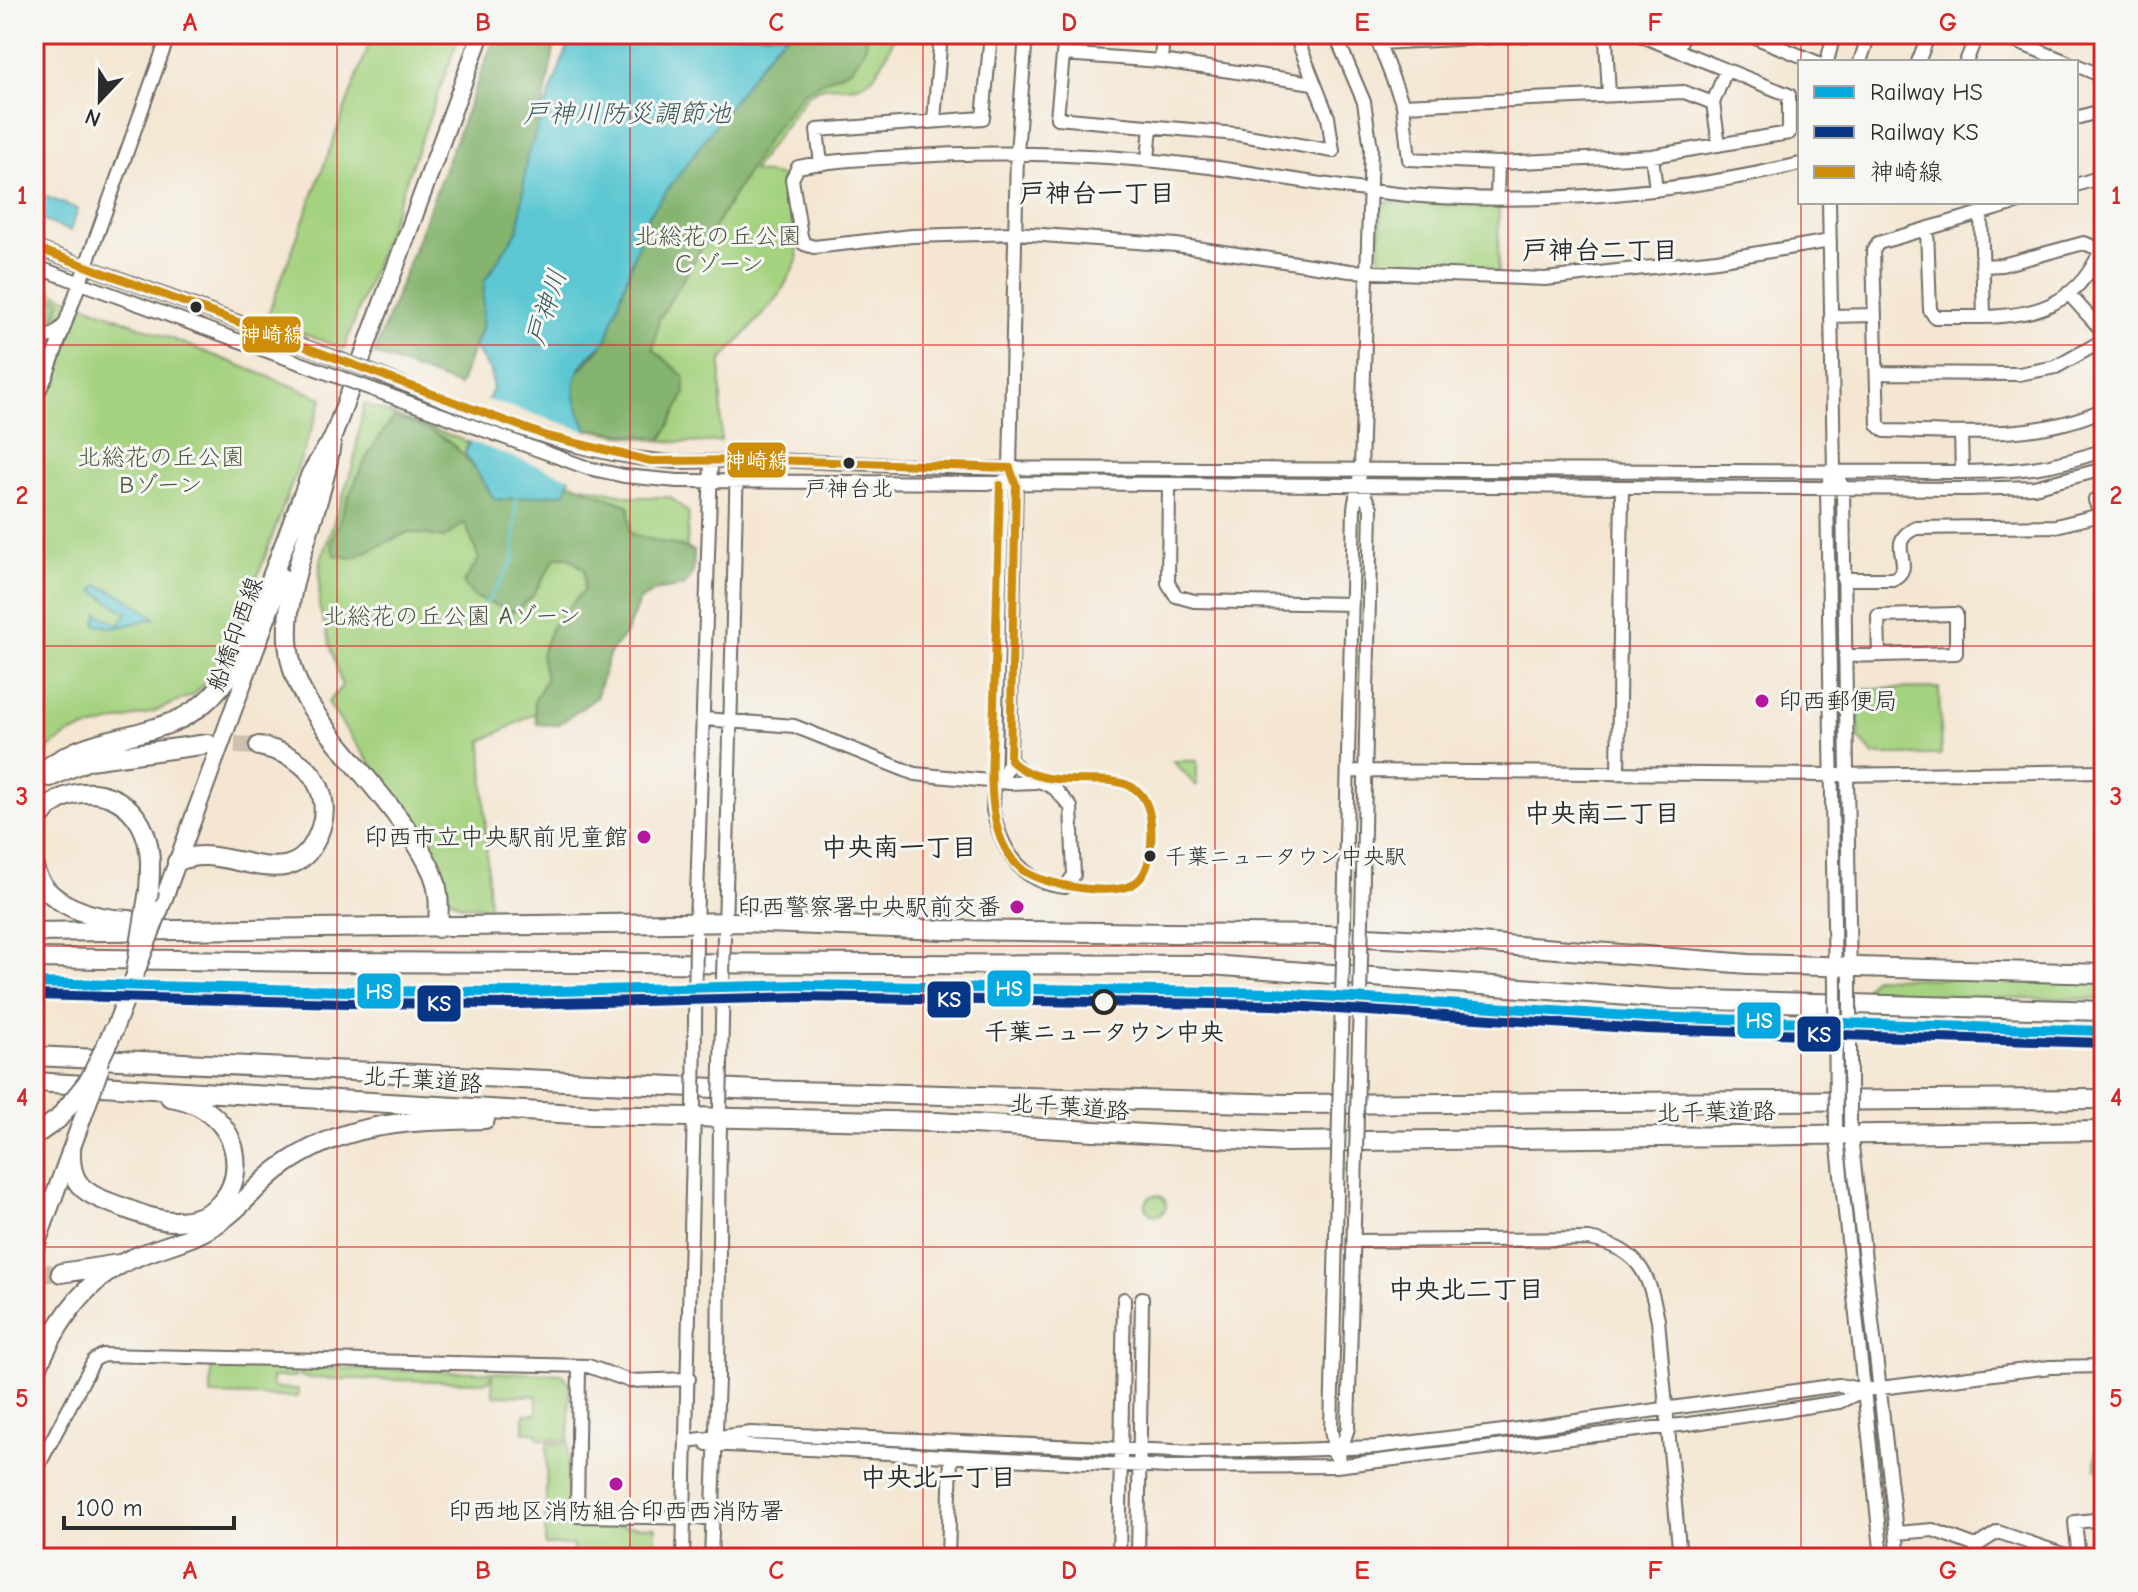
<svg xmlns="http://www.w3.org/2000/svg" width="2138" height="1592" font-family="'Comic Neue','Klee One',sans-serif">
  <rect width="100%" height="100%" fill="#f6f6f2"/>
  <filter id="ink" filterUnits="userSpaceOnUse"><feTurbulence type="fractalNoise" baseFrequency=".0125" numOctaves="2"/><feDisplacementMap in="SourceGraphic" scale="16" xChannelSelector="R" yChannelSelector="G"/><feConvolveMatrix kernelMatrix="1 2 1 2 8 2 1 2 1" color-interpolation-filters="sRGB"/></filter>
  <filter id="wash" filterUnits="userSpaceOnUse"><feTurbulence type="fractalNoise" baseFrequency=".006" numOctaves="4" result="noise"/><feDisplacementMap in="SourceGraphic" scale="32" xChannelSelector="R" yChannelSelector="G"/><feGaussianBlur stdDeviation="1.8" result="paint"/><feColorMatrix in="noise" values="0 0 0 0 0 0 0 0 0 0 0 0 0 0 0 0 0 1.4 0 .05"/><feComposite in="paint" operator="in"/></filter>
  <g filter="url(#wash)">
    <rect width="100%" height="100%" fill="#f4e6d2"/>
    <path fill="#a5d27f" stroke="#687e55" stroke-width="2" d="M373,34H460L344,349L266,320Z
      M788,34H896C886,56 875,89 846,87C830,85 822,86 808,94L752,171L785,177L798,259L779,296L721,361V441C674,446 633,437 587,429L573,400L618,300L646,219Z
      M1387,202L1499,206L1498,272L1387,268L1379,260L1381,208Z
      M34,285L323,398L235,638L218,671L193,695L153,712L71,733L34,758Z
      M364,404L468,442L465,453L567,494L583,486L633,497H670L689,513L684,586L630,594L538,712L482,741L489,908L461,905L450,899C432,824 366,768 328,702L342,686L319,606L320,562L353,466Z
      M1939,688L1941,755H1874L1859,738L1858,689Z
      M1173,761H1197V785H1195Z
      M1874,977L2104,983V999L1865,997V988Z
      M1146 1205a10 10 0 1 1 20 0a10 10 0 1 1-20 0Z
      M211,1366L295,1368V1377H272V1388L298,1389V1397L211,1395Z
      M300,1368L562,1374L570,1383L566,1525L656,1527V1558H574L573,1545H545L547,1443H565V1440L538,1439L537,1432H524V1414H537V1396L493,1395L492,1375L489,1381L482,1382L307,1378L300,1376Z
      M2097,1382H2104V1469H2096Z"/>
    <path fill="#84b46e" stroke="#58704c" stroke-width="2" d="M496,34H557L519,228L459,386L374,354Z
      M788,34H866V46L852,68L803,92L767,140L659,319L653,349L684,376L685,394L663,438L587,429L573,400L574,377L606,341L646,219L773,47Z
      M34,290L61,300L52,331L34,320Z
      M394,418C453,435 463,450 495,500L565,493L569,482L629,506L630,533C651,542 673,542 694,551L693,572L684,586L657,590L639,601L626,633L609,655L596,698L558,725L537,724L534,702L546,679L541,654L553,625L584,590L585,570L568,557H556L532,597L514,612L474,597L463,583L479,559L465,523L444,538L409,532L353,558L335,555L331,542C348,498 363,454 394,418Z"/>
    <path fill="#5bc7d2" stroke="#43797e" stroke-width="2" d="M572,34H788L773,47L646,219L606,341C569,372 567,387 587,429L565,493L495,500L465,453L493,389L491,372L474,347L482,330L484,282L519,228L527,157Z
      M39,194L78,209L70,231L34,217Z
      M97,585L125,597L155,618L116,628L96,625L98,613L119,625L127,613L94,591Z"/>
    <path fill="#f4e6d2" d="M484,399L590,432L574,479L466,440Z"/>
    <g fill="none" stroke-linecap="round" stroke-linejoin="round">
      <path stroke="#5bc7d2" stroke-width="3" d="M477,618L514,559L516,497"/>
    </g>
  </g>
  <g filter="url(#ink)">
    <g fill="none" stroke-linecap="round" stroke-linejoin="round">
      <path stroke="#ccc1b1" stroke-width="18" stroke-dasharray="18 9" stroke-linecap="butt" d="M208,744L259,746
        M34,1274L61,1273"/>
      <g stroke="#716c65" stroke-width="16">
        <path id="minor" d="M1065,34L1057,118L1236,134L1333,151L1328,117L1295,34
          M1335,34L1364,102L1371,148L1361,468L1354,508L1344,921
          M1375,34L1403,105L1409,159L1498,163L1652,156L1789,133V95L1637,34
          M1609,34L1606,40L1609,95
          M1747,34L1816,62
          M1997,34L2067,62
          M1378,43L1557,34
          M1677,50L1684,34
          M1063,54L1161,61L1313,83
          M1161,61L1163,34
          M1827,62L1834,34
          M1860,62L1869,34
          M1918,62L1929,34
          M1966,62L1977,34
          M2076,65L2104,77
          M1403,105L1684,92L1713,103
          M2076,118L2104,110
          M934,120L941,34
          M1719,145L1713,103L1726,70
          M1652,156L1656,190
          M1148,160L1151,126
          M821,164L817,130L983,118L991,34
          M1800,164C1673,194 1539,205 1408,195C1342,189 1276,176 1210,167C1107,154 1004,150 901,157C867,159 832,160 798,167L792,179L801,236L804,244L814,247L912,236L1016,233L1176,245L1350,271L1545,279L1717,260L1830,241
          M2076,185L2104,176
          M1497,198L1498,163
          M1829,202L1834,470L1827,487L1835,986
          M2019,202L1878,243L1873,251L1878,425L1885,431C1957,432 2037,441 2104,409
          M1981,213L1984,317
          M1927,229L1930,310L1935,317C2007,317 2074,324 2104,242
          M34,247L339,359
          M34,266L333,375
          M1982,266L2002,265L2084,243L2101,250
          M2068,293L2104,333
          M1831,316L1875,315
          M43,338L55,334L64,325
          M1877,373L2019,374L2056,367L2104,340
          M34,401L46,377L169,34
          M1961,433L1962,472
          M676,462L772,460L972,468L1962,472C2017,471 2051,469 2104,450
          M1839,480L1843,487L1850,987
          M678,481L1966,489L2034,487L2104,469
          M1003,481L993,810C1001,850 1021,883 1065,887L1074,875L1071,807L1054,788L1027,775L1010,760
          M1169,484L1168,583L1176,596L1194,601L1352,604
          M1360,487L1371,508L1362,920
          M2095,500L2104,527
          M1843,579H1893C1919,566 1882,543 1916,528L2056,526L2100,515
          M1845,656L1956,653V614L1878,616L1879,655
          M704,719L794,726L915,774L1010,783L1035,782
          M1350,771L1834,775L2104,771
          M1618,774L1622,488
          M992,781L1005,773L1010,760L1016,485L1010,468L1017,153L1026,34
          M696,927L711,462
          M725,929L737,461
          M1836,1128L1882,1558
          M1850,1128L1899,1558
          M1354,1241L1589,1239C1640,1249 1649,1274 1658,1320L1680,1558
          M579,1366L577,1516L713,1518
          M686,1441L751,1433L1198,1452L1295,1450L1375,1447L1503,1431L1839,1385L1864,1390L2050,1367L2104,1366
          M707,1444L1168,1467L1336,1466L1688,1424L1839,1402L1864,1390
          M1335,1455L1331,1429L1338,1155
          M1339,1456L1348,1428L1356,1154
          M34,1474L94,1360L103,1355L588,1366L630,1381L689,1379
          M1897,1533L1933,1530L1976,1546L1998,1532L2074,1558
          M683,1558L694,1109
          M711,1558L718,1379L720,1113
          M948,1558L951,1456
          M1119,1558L1124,1299
          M1138,1558L1142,1298
          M2079,1558L2075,1522L2104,1519"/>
      </g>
      <g stroke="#716c65" stroke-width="20">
        <path id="major" d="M327,453L481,34
          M160,909L282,577
          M34,1251L83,1117"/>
      </g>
      <g stroke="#716c65" stroke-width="22">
        <path id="highway" d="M331,442C323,512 275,593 291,662C297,690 315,714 332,736C362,774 415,831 433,874C440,892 439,909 438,928
          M50,777L89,760L208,744
          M34,778C86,735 117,744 173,722C232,698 249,637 270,582C284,546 297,510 311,474L327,448
          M34,830C49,786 109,780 136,817C152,838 151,865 149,890
          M177,862C224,836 295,908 321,827C327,809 323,790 312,775C300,759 278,750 259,746
          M34,867C43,905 96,920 130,920
          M34,932L742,922L944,930L1325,935L1466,942L1749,964L2104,974
          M34,958L311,962L1210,965L1669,999L2104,1011
          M34,1056L757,1090L1287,1104L2104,1099
          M34,1082L592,1115L937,1122L1286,1142L2104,1131
          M34,1136L58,1119
          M71,1152C70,1183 83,1193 111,1203C131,1210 153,1221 175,1221C254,1221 259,1111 170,1097
          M61,1273L119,1264
          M34,1375C53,1330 78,1287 123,1263C151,1248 186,1243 213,1226C237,1212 255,1187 277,1170C342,1121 407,1121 485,1119"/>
      </g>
      <use href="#minor" stroke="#fff" stroke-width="12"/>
      <use href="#major" stroke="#fff" stroke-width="16"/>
      <use href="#highway" stroke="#fff" stroke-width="18"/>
      <g stroke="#716c65" stroke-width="16" stroke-linecap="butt">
        <path id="minor-bridge" d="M339,359C447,399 560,456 676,462
          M333,375L588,468L624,476L678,481
          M1835,986L1836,1126
          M694,1107L696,936
          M720,1108L724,936
          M1850,1127V987
          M1356,1154L1362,920
          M1338,1155L1344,921"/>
      </g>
      <g stroke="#716c65" stroke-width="20" stroke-linecap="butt">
        <path id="major-bridge" d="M110,1040L160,909
          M83,1117L100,1069"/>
      </g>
      <g stroke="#716c65" stroke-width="22" stroke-linecap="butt">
        <path id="highway-bridge" d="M136,970L149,890
          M58,1119L90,1079L114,1029"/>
      </g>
      <use href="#minor-bridge" stroke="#fff" stroke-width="12"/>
      <use href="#major-bridge" stroke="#fff" stroke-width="16"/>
      <use href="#highway-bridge" stroke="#fff" stroke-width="18"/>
      <g stroke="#f6f6f2" stroke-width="14">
        <path id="bus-1" d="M34,247L547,436L651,461L772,460L1010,468
          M1000,485C998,558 996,631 994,704C993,745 987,790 998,831C1003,847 1011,861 1024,871C1044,885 1114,898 1135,883C1147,875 1150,858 1151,845C1159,736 1061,810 1010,760L1016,485L1010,468"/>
      </g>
      <use href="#bus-1" stroke="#ce8d09" stroke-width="8"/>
      <g stroke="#f6f6f2" stroke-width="16">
        <path id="rail-1" d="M34,983L347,991L516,992L800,985L1275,993L1646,1017L2104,1031"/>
      </g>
      <g stroke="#f6f6f2" stroke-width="16">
        <path id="rail-2" d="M34,995L347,1003L516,1004L800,997L1275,1005L1646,1029L2104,1043"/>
      </g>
      <use href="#rail-1" stroke="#06a9df" stroke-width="10"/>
      <use href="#rail-2" stroke="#073686" stroke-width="10"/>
    </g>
  </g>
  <path fill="none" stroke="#d62828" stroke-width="2" stroke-opacity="0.55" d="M337,34V1558M630,34V1558M923,34V1558M1215,34V1558M1508,34V1558M1801,34V62M1801,202V1558M34,345H2104M34,646H2104M34,946H2104M34,1247H2104"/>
  <g fill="#2b2b2b" stroke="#f6f6f2" stroke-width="3">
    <circle cx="196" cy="307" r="7"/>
    <circle cx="849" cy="463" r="7"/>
    <circle cx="1150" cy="856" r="7"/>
  </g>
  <g fill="#b5179e" stroke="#f6f6f2" stroke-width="3">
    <circle cx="1762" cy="701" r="8"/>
    <circle cx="644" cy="837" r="8"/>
    <circle cx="1017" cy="907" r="8"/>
    <circle cx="616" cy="1484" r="8"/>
  </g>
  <circle fill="#f6f6f2" stroke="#2b2b2b" stroke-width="4" cx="1104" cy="1002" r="11"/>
  <g text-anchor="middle" stroke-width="6" stroke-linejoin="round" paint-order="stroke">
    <g font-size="22" fill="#2b2b2b" stroke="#f6f6f2">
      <text x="849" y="496">戸神台北</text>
      <text x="1165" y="864" text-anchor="start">千葉ニュータウン中央駅</text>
    </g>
    <g font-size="24" fill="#4a5540" stroke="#f6f6f2">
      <text x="718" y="244">北総花の丘公園<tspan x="718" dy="28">Ｃゾーン</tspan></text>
      <text x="161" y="465">北総花の丘公園<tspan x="161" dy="28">Bゾーン</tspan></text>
      <text x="452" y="624">北総花の丘公園 Aゾーン</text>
    </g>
    <g font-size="24" fill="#2b2b2b" stroke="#f6f6f2">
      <text transform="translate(235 634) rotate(-70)" y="8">船橋印西線</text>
      <text transform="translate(423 1080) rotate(4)" y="8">北千葉道路</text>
      <text transform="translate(1070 1107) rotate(4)" y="8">北千葉道路</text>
      <text transform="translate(1716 1112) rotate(-1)" y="8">北千葉道路</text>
    </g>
    <g font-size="24" fill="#2b2b2b" stroke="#f6f6f2" text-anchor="end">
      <text x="1778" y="709" text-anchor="start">印西郵便局</text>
      <text x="628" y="845">印西市立中央駅前児童館</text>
      <text x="1001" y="915">印西警察署中央駅前交番</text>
      <text x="616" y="1519" text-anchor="middle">印西地区消防組合印西西消防署</text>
    </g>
    <g font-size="24" font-weight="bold" fill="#2b2b2b" stroke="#f6f6f2">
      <text x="1104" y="1040">千葉ニュータウン中央</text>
    </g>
    <g font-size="26" font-style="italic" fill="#395a5d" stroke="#f6f6f2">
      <text x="627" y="122">戸神川防災調節池</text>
      <text transform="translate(546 307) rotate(-72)" y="9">戸神川</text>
    </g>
    <g font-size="26" font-weight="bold" fill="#2b2b2b" stroke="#f6f6f2">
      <text x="1097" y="202">戸神台一丁目</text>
      <text x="1600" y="259">戸神台二丁目</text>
      <text x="1602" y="822">中央南二丁目</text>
      <text x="899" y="856">中央南一丁目</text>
      <text x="1466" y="1298">中央北二丁目</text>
      <text x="938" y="1486">中央北一丁目</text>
    </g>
  </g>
  <g stroke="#f6f6f2" stroke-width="3">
    <rect x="241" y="315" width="61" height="39" rx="8" fill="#ce8d09"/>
    <rect x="726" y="441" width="61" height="38" rx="8" fill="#ce8d09"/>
    <rect x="986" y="969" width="46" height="39" rx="8" fill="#06a9df"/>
    <rect x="356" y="972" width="46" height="38" rx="8" fill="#06a9df"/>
    <rect x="926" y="980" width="46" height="39" rx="8" fill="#073686"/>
    <rect x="416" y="984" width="46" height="39" rx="8" fill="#073686"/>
    <rect x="1736" y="1001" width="46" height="39" rx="8" fill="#06a9df"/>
    <rect x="1796" y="1015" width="46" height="38" rx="8" fill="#073686"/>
  </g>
  <g font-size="22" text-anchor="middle" font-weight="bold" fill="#fff">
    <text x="272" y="342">神崎線</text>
    <text x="757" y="468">神崎線</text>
    <text x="1009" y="996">HS</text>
    <text x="379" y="999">HS</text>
    <text x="949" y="1007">KS</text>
    <text x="439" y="1011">KS</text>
    <text x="1759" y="1028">HS</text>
    <text x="1819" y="1042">KS</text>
  </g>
  <rect width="2138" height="1592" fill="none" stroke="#f6f6f2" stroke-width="88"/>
  <rect x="1798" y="60" width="280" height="144" fill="#f6f6f2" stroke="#a5a5a2" stroke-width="2"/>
  <rect x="1814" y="86" width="40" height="12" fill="#06a9df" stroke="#a5a5a2" stroke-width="2"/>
  <text x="1870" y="100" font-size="24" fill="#2b2b2b">Railway HS</text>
  <rect x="1814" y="126" width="40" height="12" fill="#073686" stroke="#a5a5a2" stroke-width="2"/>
  <text x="1870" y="140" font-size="24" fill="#2b2b2b">Railway KS</text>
  <rect x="1814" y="166" width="40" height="12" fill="#ce8d09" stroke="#a5a5a2" stroke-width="2"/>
  <text x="1870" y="180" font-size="24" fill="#2b2b2b">神崎線</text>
  <g transform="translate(100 100) rotate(202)" stroke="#f6f6f2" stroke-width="6" paint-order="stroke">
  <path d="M0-6L14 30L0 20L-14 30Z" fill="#2b2b2b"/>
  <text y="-12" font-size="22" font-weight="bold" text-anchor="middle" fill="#2b2b2b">N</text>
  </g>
  <path d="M64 1516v12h170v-12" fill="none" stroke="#2b2b2b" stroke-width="4"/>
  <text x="76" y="1516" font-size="24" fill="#2b2b2b" stroke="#f6f6f2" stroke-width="6" paint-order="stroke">100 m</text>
  <rect x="44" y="44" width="2050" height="1504" fill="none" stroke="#d62828" stroke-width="3"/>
  <g font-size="26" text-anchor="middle" font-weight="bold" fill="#d62828">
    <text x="190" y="31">A</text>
    <text x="483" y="31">B</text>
    <text x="776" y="31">C</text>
    <text x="1069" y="31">D</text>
    <text x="1362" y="31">E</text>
    <text x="1655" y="31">F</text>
    <text x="1948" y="31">G</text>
    <text x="22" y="204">1</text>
    <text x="2116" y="204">1</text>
    <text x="22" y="504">2</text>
    <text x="2116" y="504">2</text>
    <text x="22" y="805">3</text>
    <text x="2116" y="805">3</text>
    <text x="22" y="1106">4</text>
    <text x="2116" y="1106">4</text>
    <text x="22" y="1407">5</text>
    <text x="2116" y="1407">5</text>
    <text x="190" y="1579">A</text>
    <text x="483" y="1579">B</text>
    <text x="776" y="1579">C</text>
    <text x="1069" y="1579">D</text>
    <text x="1362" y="1579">E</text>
    <text x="1655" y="1579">F</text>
    <text x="1948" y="1579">G</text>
  </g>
</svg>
